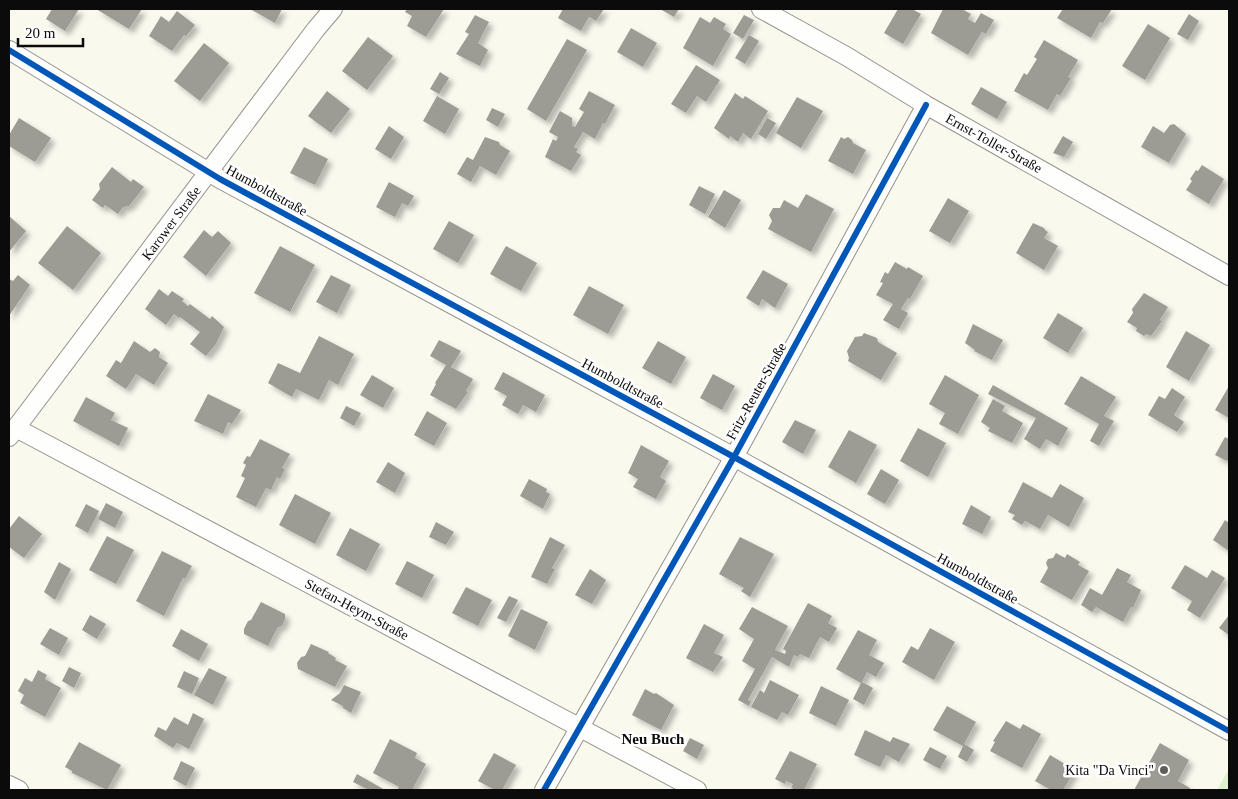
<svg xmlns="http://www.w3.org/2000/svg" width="1238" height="799" font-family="'Times New Roman',serif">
  <defs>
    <filter id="shadow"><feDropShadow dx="4.5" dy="4.5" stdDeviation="2.5" flood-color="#0004"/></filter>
  </defs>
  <rect width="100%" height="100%" fill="#faf9ee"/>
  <path fill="#def1cc" d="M1229,769V790H1217Z"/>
  <path fill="#9c9b94" filter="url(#shadow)" d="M52,9H79L65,31L46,19Z
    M96,9H142L129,29Z
    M250,9H282L275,23Z
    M407,9H444L426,37L407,26L412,16L405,12Z
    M563,9H604L596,21L589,17L581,31L558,18Z
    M660,9H679L674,17Z
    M898,9H912L921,14L903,44L884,33Z
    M943,9H962L971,14L968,19L975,23L981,13L994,20L986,34L982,32L968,55L931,33Z
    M1063,9H1112L1103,23L1100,22L1091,38L1057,18Z
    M177,11L195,25L186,36L184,35L172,51L149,36L161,16L169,22Z
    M1189,14L1199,21L1188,40L1177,34Z
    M475,15L489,22L478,43L488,50L480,66L456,54L469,34L465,32Z
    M744,15L754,20L743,39L733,33Z
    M700,17L710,23L714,17L726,24L723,29L731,34L713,66L683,48Z
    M1148,24L1170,38L1145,80L1122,66Z
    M631,28L657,43L643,67L617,52Z
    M749,35L759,41L745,64L735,58Z
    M368,37L393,56L367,90L342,71Z
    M567,39L587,50L546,121L527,109Z
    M1044,40L1078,60L1068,77L1071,78L1060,96L1057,94L1048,110L1014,91L1024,73L1027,75L1037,59L1034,57Z
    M204,43L229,63L200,101L174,81Z
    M696,65L720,80L706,102L697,96L686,113L671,104Z
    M440,72L449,78L439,94L430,89Z
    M981,87L1007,102L997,119L971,104Z
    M327,91L350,109L331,133L308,116Z
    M589,91L615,105L605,124L603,123L595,139L583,132L574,147L578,149L576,152L581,155L571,171L545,157L553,139L556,141L558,137L549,132L560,111L572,118V126L575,127L584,112L579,109Z
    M735,93L743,99L745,96L768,111L751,139L743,133L738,142L730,136L729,139L714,128Z
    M437,96L459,109L445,134L423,121Z
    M797,97L823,111L801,148L776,133Z
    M492,108L505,114L498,127L486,120Z
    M19,118L51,138L35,162L9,146V135Z
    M767,118L776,123L766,139L758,134Z
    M1174,124L1186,134L1169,163L1141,147L1153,126L1164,133L1170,125Z
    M389,126L404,137L391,159L375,149Z
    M1063,136L1073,142L1064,157L1053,153Z
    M485,137L499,142L500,145L510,151L496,175L480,166L471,182L457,174L467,157L473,160Z
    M841,137L844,139L848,137L852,140L853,143L866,150L853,174L828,161Z
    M304,147L328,159L315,185L290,173Z
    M1202,165L1224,179L1209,204L1186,190L1192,181L1190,179L1196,170L1198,171Z
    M112,167L131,182L133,179L144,187L129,206L123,207L118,214L105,205L103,208L92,200L100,189L99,184Z
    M389,182L414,196L408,206L402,203L395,217L376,207Z
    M699,186L715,194L705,214L689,205Z
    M724,190L741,200L725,228L708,217Z
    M806,194L834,209L811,252L768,229L772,221L769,215L773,208H780L784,200L798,208Z
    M948,198L969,211L950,243L929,231Z
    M9,216L26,231L9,252Z
    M449,221L474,235L458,263L433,249Z
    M1033,223L1044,228L1045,230L1048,232L1044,238L1058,246L1044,270L1016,253Z
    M67,226L101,253L73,290L38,263Z
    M204,230L212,237L218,231L231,243L206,276L183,257Z
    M280,246L315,265L290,312L254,293Z
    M506,246L537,263L521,291L490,274Z
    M895,262L907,269L908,267L923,276L910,299L908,298L901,309L908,313L899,329L883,320L893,304L876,295L883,283L880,282L885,272L888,274Z
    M763,270L788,284L775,308L762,299L759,306L746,298Z
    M18,275L30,285L9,316V279L13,281Z
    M331,275L351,285L337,313L316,302Z
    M589,286L624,305L608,334L573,315Z
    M159,289L168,296L172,291L184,299L182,301L188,306L190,304L210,319L212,316L224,327L216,344L206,356L190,344L200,332L180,317L179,318L174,314L166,325L145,309Z
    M1144,293L1168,307L1160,320L1162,321L1151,336L1146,334L1144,336L1136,331L1137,328L1127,322L1133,313L1132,309Z
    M1058,313L1083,328L1068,353L1043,338Z
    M973,324L1003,340L992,360L974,351L975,350L965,343Z
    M1186,331L1210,345L1189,381L1166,367Z
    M864,333L877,338L878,342L897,353L881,380L848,361L849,358L847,351L855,337L862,336Z
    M319,336L354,354L338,385L329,380L319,400L296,389L292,397L268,383L278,363L300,373Z
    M439,340L461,351L451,367L473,379L466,391L468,392L456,409L430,395L436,384L435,383L446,365L430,356Z
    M134,341L150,352L155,348L160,352L159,357L168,363L154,385L136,374L126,389L106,376L116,360L121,363Z
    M658,341L686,357L671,384L642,368Z
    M503,372L545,395L536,412L523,405L518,414L502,405L507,396L494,389Z
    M713,374L735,386L722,410L700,398Z
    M372,375L394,388L383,408L360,395Z
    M945,375L979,395L958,434L939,424L945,413L929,404Z
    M1081,376L1116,397L1104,416L1114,421L1099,446L1090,441L1099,424L1064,404Z
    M993,385L1068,428L1058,446L1046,439L1040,449L1024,439L1036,418L988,394Z
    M1229,386V418L1215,410Z
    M1172,388L1185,397L1174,415L1184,422L1177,432L1148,415L1159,396L1165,399Z
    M208,394L241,410L232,424L228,422L223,434L194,421Z
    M86,397L115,413L111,420L128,428L119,446L73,421Z
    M993,399L1005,406L1002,411L1023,423L1012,443L988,431L990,428L981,422Z
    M346,406L361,413L354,426L340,418Z
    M427,411L447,423L434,446L414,435Z
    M795,420L816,430L803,454L782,442Z
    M918,428L946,443L928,477L900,461Z
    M849,430L877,445L856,483L828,467Z
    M1225,437L1229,439V458L1227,461L1215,455Z
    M260,439L290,454L282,468L285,469L280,479L277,477L271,490L266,488L256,507L236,497L245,478L241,476L246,465L243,463L247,456L250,457Z
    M641,445L669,461L660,477L666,481L656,499L633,487L638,479L628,473Z
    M388,462L405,473L395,493L376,482Z
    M881,469L899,480L885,504L867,494Z
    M529,479L547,489L546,492L550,494L543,509L520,496Z
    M1023,482L1052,498L1060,484L1084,498L1069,527L1048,515L1040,529L1025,521L1022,525L1012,519L1015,515L1008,512Z
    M295,494L331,513L315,544L279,525Z
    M106,503L123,512L115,528L98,519Z
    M86,504L99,511L88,533L75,526Z
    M971,505L991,517L982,534L962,524Z
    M19,516L42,534L24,558L9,547V529Z
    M1225,520L1229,523V551L1213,540Z
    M436,522L454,532L446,545L429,537Z
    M350,528L380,544L366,571L336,555Z
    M107,536L134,550L116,584L89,570Z
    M550,537L565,545L552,568L555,569L547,584L531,577Z
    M740,537L774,554L750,597L741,591L744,588L719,574Z
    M162,551L192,566L185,579L183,578L164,616L136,601Z
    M1056,553L1065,558L1067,554L1080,562L1078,565L1089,571L1072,600L1040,582L1048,568L1046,563L1048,559L1053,558Z
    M407,561L434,575L422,598L395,584Z
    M59,562L71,569L55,600L44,592Z
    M1185,565L1207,578L1212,570L1225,578L1200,618L1187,610L1192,601L1171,588Z
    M1117,568L1131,575L1127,582L1141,590L1133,608L1131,607L1123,622L1096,607L1092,612L1081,605L1090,588L1102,595Z
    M590,569L606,580L592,604L575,595Z
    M466,587L492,600L478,626L452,613Z
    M509,596L518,600L506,622L497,618Z
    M261,602L285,614V619L282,626L278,627L268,646L244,634V629L248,621L251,620Z
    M808,603L832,616L828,623L837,628L829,642L820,637L809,658L800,654L798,657L794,655L789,667L772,657L748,700L751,701L749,706L738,700L755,669L742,661L754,639L739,629L752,607L788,626L775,650L785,654L786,651L783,649Z
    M521,609L548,622L535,650L508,636Z
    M90,615L106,624L97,639L82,630Z
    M1229,615V635L1219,628Z
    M704,624L724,635L714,653L723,657L713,672L686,658Z
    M50,628L68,638L59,655L40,644Z
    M930,628L955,642L934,680L902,662L911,646L918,650Z
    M181,629L208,644L199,661L172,646Z
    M858,630L877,640L869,655L884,663L876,677L867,672L862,682L873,688L864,705L853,699L861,683L836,669Z
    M311,644L329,652L328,653L336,658L335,660L347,666L335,687L298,669L297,663L301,657L305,656Z
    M69,667L81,673L74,688L62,681Z
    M209,668L227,677L213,705L194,695Z
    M38,670L47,675L45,679L61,688L45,717L20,703L24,695L18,691L25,678L32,682Z
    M184,671L199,678L192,694L177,687Z
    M770,680L799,695L788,715L782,712L777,720L751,707L760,690L764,693Z
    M344,685L361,692L351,713L343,708V706L331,700L340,693Z
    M821,686L849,700L836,726L809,713Z
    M645,689L654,694L656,693L674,705L661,730L632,715Z
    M947,706L976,722L964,744L974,750L967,762L958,757L963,746L933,730Z
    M193,713L204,719L189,749L177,743L173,748L154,736L158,727L166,731L174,717L188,725Z
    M1006,721L1020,729L1023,724L1041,734L1022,768L990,751L995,742L993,741Z
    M865,730L890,742L893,737L910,744L899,762L886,755L880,767L854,755Z
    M690,738L704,745L697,759L683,751Z
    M390,739L417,753L415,758L426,764L412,790H397L399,787L373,773Z
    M79,742L121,765L107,790L72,773V771L65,767Z
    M1160,743L1189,760L1178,781L1190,788L1189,790H1134Z
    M930,747L947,756L940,769L923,760Z
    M790,751L817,764L804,790H796L791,788L793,784L786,781L785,784L775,779Z
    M494,753L516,765L502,790H495L478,781Z
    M1050,755L1075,770L1063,790H1051L1035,781Z
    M181,761L195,768L186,786L173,779Z
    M357,774L385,790H369L353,782Z"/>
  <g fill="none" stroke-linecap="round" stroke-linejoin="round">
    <g stroke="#93928d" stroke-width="20">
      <path id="street" d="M761,9L846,56L926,105L1229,276
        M9,50L220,179L734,457L1229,731
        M16,428L697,790
        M9,437L316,29L333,9
        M9,785L19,790
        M544,790L734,457L926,105"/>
    </g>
    <use href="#street" stroke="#fefefc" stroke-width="18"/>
    <g stroke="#fff" stroke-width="9">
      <path id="cycleway" d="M9,50L220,179L734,457L1229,731
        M544,790L734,457L926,105"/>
    </g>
    <use href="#cycleway" stroke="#0057b8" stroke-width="6"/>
  </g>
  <circle fill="#5f5e5a" stroke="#fff" stroke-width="2" cx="1164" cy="770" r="5"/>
  <g text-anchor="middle" stroke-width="5" stroke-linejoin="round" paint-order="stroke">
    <g font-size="14" fill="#0b0b0b" stroke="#fff">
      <text transform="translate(994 143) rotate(29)" y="5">Ernst-Toller-Straße</text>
      <text transform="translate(267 190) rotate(29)" y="5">Humboldtstraße</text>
      <text transform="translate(171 223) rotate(-53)" y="5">Karower Straße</text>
      <text transform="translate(623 383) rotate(28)" y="5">Humboldtstraße</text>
      <text transform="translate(756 391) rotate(-61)" y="5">Fritz-Reuter-Straße</text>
      <text transform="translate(978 578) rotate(29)" y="5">Humboldtstraße</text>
      <text transform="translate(357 609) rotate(28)" y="5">Stefan-Heym-Straße</text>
    </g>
    <g font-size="14" fill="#0b0b0b" stroke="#fff" text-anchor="end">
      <text x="1154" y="775">Kita "Da Vinci"</text>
    </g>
    <g font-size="15" font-weight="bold" fill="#0b0b0b" stroke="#fff">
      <text x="653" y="744">Neu Buch</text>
    </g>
  </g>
  <rect width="1238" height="799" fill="none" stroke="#0b0b0b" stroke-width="20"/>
  <path d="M18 38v8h65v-8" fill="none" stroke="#0b0b0b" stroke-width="2.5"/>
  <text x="25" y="38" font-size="15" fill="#0b0b0b" stroke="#ffffff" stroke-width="4" paint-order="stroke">20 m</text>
</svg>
